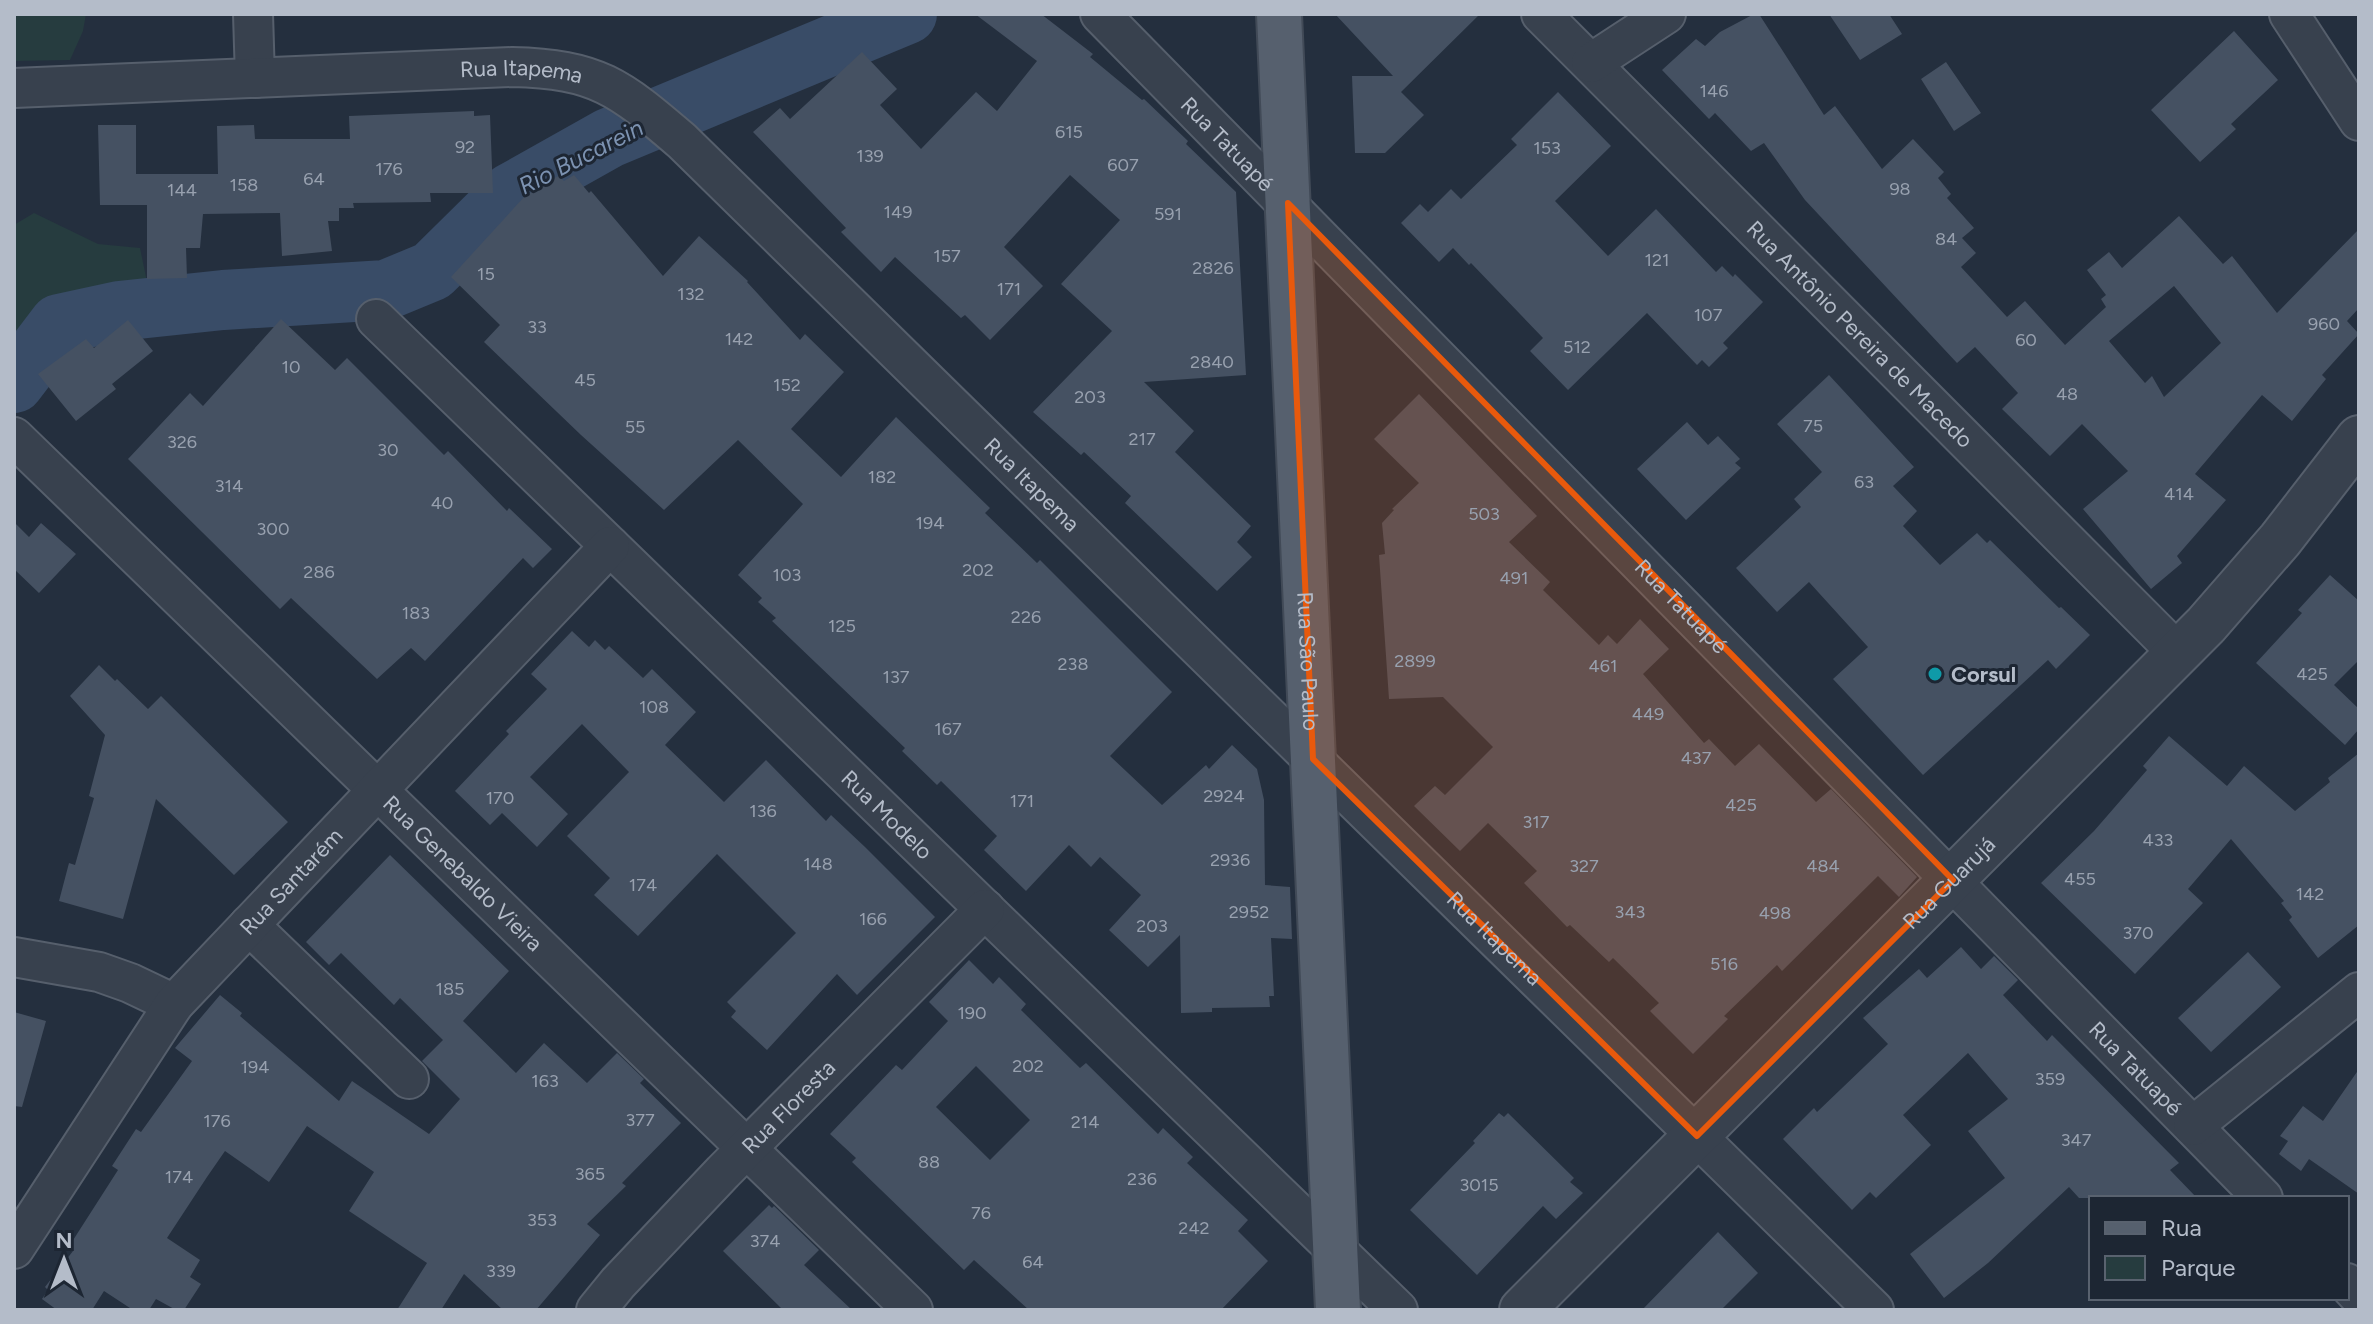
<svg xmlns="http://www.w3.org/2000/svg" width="2373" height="1324" font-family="Figtree,sans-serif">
  <rect width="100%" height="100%" fill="#242f3e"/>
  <path fill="#263c3f" d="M22,14H86L83,31L70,60L14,61V17Z
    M34,213L98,244L140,248L150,296L106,299L35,309L14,344V225Z"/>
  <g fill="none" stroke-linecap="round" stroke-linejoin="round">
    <path stroke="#394c67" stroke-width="60" d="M14,383L59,324L119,311L223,300L386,290L432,271L511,193L609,138L907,14"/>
  </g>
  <path fill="#455162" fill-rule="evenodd" d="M975,14H1041L1093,54L1090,57L1142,100L1144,99L1188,141L1186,144L1236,192L1246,375L1144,382L1194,431L1175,452L1251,526L1237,542L1252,557L1217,591L1125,503L1131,496L1084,452L1081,455L1033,412L1112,331L1061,284L1120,220L1070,175L1004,247L1043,286L990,340L965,315L961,318L895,257L881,272L841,232L846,228L753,132L780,108L790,119L862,52L897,89L880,105L921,149L976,92L997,111L1037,61Z
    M1335,14H1480L1401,92L1424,115L1385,153H1355L1352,76H1393Z
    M1754,14H1759L1824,115L1835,106L1882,169L1913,139L1944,172L1938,178L1951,194L1947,198L1974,228L1962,238L1976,253L1961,267L2007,317L2025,301L2065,345L2106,307L2101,299L2106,295L2087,270L2109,252L2122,268L2179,216L2223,264L2232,256L2277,313L2359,229V308L2347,321L2359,334L2322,375L2326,379L2292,421L2262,395L2195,474L2226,500L2177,556L2182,563L2151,589L2083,509L2128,471L2082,424L2050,456L2002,409L2018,393L1975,347L1957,363L1805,200L1764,143L1751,151L1715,113L1709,119L1662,70L1696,39L1705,46L1720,32ZM2174,286L2221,343L2164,397L2152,376L2145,383L2109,341Z
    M1829,14H1889L1902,34L1860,60Z
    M2234,31L2278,80L2231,124L2236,129L2200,162L2151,110Z
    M1946,62L1981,113L1954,131L1921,79Z
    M1558,92L1611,146L1555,201L1608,256L1656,209L1716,272L1722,266L1733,277L1735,274L1763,302L1723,343L1728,348L1709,367L1702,360L1697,365L1647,313L1568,390L1530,351L1543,338L1471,263L1469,265L1453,248L1439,262L1401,223L1420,204L1428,212L1451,189L1461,199L1517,145L1511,139Z
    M474,111V116L490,115L493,193H430L431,202L353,203L354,208H339V221H328L332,251L282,256L280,213L203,214L200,248H186L187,278L147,279V205H100L98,125H136V174H218L217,126L254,125L255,139H350L349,116Z
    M574,175L589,193L591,191L663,276L699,236L748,281L747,282L800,340L805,334L844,372L791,429L841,477L896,417L990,508L985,513L1037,563L1040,560L1172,692L1110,756L1162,805L1206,765L1209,769L1232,745L1257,769L1264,800L1265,885L1290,887L1292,939L1271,938L1274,996H1269L1270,1007L1212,1008V1012L1181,1013L1180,935L1148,967L1109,930L1141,895L1100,857L1091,867L1069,845L1026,891L984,850L997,836L941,781L937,785L902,751L905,748L772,621L776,618L758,602L762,598L738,575L803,504L738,440L664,510L581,435L484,342L500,325L451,277L525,196L558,176L564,181Z
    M281,319L335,370L347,358L444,455L448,451L507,511L509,508L552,549L533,568L523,558L425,661L411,648L377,679L291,598L280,609L128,459L190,393L203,406Z
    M128,320L153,351L112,384L116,389L76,421L38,374L86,339L94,348Z
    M1829,375L1914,467L1893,486L1917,511L1903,526L1940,565L1977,533L1987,543L1990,540L2059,608L2061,607L2090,635L2056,669L2048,660L1923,775L1833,679L1868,647L1809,582L1777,612L1736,568L1801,507L1794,499L1822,472L1777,424Z
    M1419,394L1537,516L1509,542L1550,582L1543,590L1599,645L1608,635L1617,644L1640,619L1669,649L1643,674L1704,743L1709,739L1735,766L1759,744L1816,802L1831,789L1917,877L1899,897L1878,876L1782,971L1777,965L1724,1016L1728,1019L1693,1054L1650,1011L1659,1003L1613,958L1609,962L1570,925L1567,927L1524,883L1537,871L1488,823L1460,851L1414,806L1435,786L1445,795L1493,747L1443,697L1389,699L1379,555L1385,554L1382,523L1394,510L1392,509L1419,483L1374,439Z
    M1687,422L1708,445L1718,436L1740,459L1735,463L1741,468L1686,520L1637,469Z
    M14,522L29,537L41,523L76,554L39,593L14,569Z
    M2330,575L2359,601V660L2334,685L2359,709V729L2345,745L2256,663L2302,613L2298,610Z
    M572,631L589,647L595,640L605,650L609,646L643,678L652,669L696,712L665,745L724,802L766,760L826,821L831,815L865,847L935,917L857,995L837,974L767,1050L731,1017L736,1011L727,1002L796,933L717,854L638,936L594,895L610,878L567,836L629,772L582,724L530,777L568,814L537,847L502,813L490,825L455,791L509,734L506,731L547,689L531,674Z
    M99,665L115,681L117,679L148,709L161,696L288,822L234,875L156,799L123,919L59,901L69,863L75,865L94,798L89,796L105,735L70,696Z
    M2169,736L2227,786L2244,766L2295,811L2330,782L2328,778L2359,753V925L2318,958L2289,920L2292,917L2281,903L2284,901L2231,839L2188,889L2203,903L2135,974L2041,883L2094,831L2147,770L2143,766Z
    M390,855L509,971L463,1021L516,1073L544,1043L587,1083L617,1053L644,1079L640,1083L681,1123L622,1183L626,1186L587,1224L600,1235L536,1310H503L464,1274L441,1310H397L427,1263L349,1211L374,1172L307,1126L269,1182L225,1151L207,1177L167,1238L200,1260L190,1277L201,1284L184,1310H176L156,1299L149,1310H133L104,1291L92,1310H57L42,1299L48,1290L45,1287L73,1251L68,1248L118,1170L112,1166L136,1129L141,1132L192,1061L175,1048L220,995L242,1013L240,1016L339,1101L352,1081L429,1134L460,1099L422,1061L443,1040L400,998L394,1005L341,953L329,965L306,942Z
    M1961,947L1981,969L1994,956L2018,980L2003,995L2047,1041L2052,1035L2179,1163L2170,1170L2197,1198H2079L2069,1187L1988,1263L1944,1298L1910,1254L2005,1178L1968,1131L2008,1099L1968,1053L1903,1115L1931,1145L1876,1198L1870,1192L1852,1210L1783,1139L1814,1108L1817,1112L1888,1044L1863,1018L1919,969L1927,978Z
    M2248,952L2281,987L2211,1052L2178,1018Z
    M969,960L993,984L999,977L1026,1004L1021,1010L1080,1068L1086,1063L1158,1134L1163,1128L1193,1157L1187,1163L1248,1220L1238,1231L1268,1261L1221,1310H1029L974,1260L964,1270L852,1162L856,1158L830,1134L896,1065L902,1070L948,1021L929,1002ZM976,1066L1030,1120L990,1160L936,1107Z
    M14,1012L46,1021L22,1107L14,1106Z
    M2359,1069V1194L2309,1159L2301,1171L2279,1154L2288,1141L2280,1136L2303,1106L2323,1121Z
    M1499,1113L1504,1117L1508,1113L1574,1178L1570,1182L1583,1193L1556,1219L1543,1206L1477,1275L1410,1210L1475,1143L1473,1141Z
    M769,1205L772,1208L774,1206L819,1250L804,1265L852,1310H783L723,1251Z
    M1718,1232L1758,1273L1721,1310H1642Z"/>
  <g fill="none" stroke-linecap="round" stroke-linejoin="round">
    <g stroke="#565f6c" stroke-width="42">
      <g id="minor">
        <path d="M253,14L255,78"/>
        <path id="s1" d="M1100,14L2263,1198"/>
        <path id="s2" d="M1541,14L2179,654"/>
        <path d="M2289,14L2359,121"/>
        <path d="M1591,63L1666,14"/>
        <path id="s3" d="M14,88L512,67C597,69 619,87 682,141L1874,1310"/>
        <path id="s4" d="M376,319L1398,1310"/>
        <path id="s5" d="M14,437L913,1310"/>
        <path d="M249,925L409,1079"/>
        <path d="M14,957L99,972L130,983L174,1004"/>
        <path d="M2193,1126L2359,992"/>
        <path id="s6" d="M14,1249L174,1004L610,546"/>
        <path d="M2347,1283L2359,1296"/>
        <path id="s7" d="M596,1310L618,1283L723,1172L985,909"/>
      </g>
    </g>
    <g stroke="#565f6c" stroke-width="48">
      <g id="tertiary">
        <path id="s8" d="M1522,1310L2206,625L2280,540L2359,438"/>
      </g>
    </g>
    <g stroke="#414a57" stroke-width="48">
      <g id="primary">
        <path id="s9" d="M1279,14L1338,1310"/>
      </g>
    </g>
    <use href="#minor" stroke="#38414e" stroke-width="38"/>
    <use href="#tertiary" stroke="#38414e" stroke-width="44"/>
    <use href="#primary" stroke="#56606e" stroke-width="44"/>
  </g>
  <path fill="#e8590c" fill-opacity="0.2" stroke="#e8590c" stroke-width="6" stroke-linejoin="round" d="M1288,203L1953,880L1697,1136L1313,759Z"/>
  <circle fill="#0f9aa8" stroke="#1d2633" stroke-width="3" cx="1935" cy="674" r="8"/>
  <g text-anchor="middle" stroke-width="6" stroke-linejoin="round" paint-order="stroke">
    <g font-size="18" fill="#98a1af">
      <text x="1714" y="97">146</text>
      <text x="1069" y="138">615</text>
      <text x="465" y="153">92</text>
      <text x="1547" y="154">153</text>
      <text x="870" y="162">139</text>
      <text x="1123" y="171">607</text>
      <text x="389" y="175">176</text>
      <text x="314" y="185">64</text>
      <text x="244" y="191">158</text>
      <text x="1900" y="195">98</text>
      <text x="182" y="196">144</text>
      <text x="898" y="218">149</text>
      <text x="1168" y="220">591</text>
      <text x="1946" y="245">84</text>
      <text x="947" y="262">157</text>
      <text x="1657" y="266">121</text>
      <text x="1213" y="274">2826</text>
      <text x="486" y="280">15</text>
      <text x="1009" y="295">171</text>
      <text x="691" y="300">132</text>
      <text x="1708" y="321">107</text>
      <text x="2324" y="330">960</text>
      <text x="537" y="333">33</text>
      <text x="739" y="345">142</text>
      <text x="2026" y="346">60</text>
      <text x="1577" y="353">512</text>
      <text x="1212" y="368">2840</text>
      <text x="291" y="373">10</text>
      <text x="585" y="386">45</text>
      <text x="787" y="391">152</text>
      <text x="2067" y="400">48</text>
      <text x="1090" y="403">203</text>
      <text x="1813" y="432">75</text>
      <text x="635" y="433">55</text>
      <text x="1142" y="445">217</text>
      <text x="182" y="448">326</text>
      <text x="388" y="456">30</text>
      <text x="882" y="483">182</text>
      <text x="1864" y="488">63</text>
      <text x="229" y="492">314</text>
      <text x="2179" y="500">414</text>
      <text x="442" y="509">40</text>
      <text x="1484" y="520">503</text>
      <text x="930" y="529">194</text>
      <text x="273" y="535">300</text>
      <text x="978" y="576">202</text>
      <text x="319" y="578">286</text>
      <text x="787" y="581">103</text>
      <text x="1514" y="584">491</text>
      <text x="416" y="619">183</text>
      <text x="1026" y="623">226</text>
      <text x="842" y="632">125</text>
      <text x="1415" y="667">2899</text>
      <text x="1073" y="670">238</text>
      <text x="1603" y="672">461</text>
      <text x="2312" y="680">425</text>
      <text x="896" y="683">137</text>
      <text x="654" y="713">108</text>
      <text x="1648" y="720">449</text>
      <text x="948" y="735">167</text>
      <text x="1696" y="764">437</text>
      <text x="1224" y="802">2924</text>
      <text x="500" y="804">170</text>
      <text x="1022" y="807">171</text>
      <text x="1741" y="811">425</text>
      <text x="763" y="817">136</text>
      <text x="1536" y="828">317</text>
      <text x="2158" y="846">433</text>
      <text x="1230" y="866">2936</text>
      <text x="818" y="870">148</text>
      <text x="1584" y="872">327</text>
      <text x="1823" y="872">484</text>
      <text x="2080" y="885">455</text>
      <text x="643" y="891">174</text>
      <text x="2310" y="900">142</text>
      <text x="1249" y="918">2952</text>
      <text x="1630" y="918">343</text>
      <text x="1775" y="919">498</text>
      <text x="873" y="925">166</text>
      <text x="1152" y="932">203</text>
      <text x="2138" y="939">370</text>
      <text x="1724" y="970">516</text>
      <text x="450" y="995">185</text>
      <text x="972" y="1019">190</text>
      <text x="1028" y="1072">202</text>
      <text x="255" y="1073">194</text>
      <text x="2050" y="1085">359</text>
      <text x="545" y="1087">163</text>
      <text x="640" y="1126">377</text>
      <text x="217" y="1127">176</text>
      <text x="1085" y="1128">214</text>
      <text x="2076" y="1146">347</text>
      <text x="929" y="1168">88</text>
      <text x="590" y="1180">365</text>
      <text x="179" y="1183">174</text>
      <text x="1142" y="1185">236</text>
      <text x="1479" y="1191">3015</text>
      <text x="981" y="1219">76</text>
      <text x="542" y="1226">353</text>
      <text x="1194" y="1234">242</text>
      <text x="765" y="1247">374</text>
      <text x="1033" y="1268">64</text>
      <text x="501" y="1277">339</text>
    </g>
    <g font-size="22" fill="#b4bcc9" stroke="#1d2633">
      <text dy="8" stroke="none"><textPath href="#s3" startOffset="508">Rua Itapema</textPath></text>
      <text dy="8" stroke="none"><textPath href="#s1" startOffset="182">Rua Tatuapé</textPath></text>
      <text dy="8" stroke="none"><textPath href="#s2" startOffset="452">Rua Antônio Pereira de Macedo</textPath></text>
      <text dy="8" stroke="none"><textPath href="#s3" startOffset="1180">Rua Itapema</textPath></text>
      <text dy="8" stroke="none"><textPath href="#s1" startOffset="830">Rua Tatuapé</textPath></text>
      <text dy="8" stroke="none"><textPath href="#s9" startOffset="648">Rua São Paulo</textPath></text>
      <text dy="8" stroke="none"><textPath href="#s4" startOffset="712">Rua Modelo</textPath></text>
      <text dy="8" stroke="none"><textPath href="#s5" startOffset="626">Rua Genebaldo Vieira</textPath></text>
      <text dy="8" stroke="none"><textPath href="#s6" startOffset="462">Rua Santarém</textPath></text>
      <text dy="8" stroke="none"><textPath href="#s8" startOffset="604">Rua Guarujá</textPath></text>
      <text dy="8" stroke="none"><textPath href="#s3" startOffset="1828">Rua Itapema</textPath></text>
      <text dy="8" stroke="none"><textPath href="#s1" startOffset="1478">Rua Tatuapé</textPath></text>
      <text dy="8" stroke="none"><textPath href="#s7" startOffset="280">Rua Floresta</textPath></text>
    </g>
    <g font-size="22" font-weight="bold" fill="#b4bcc9" stroke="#1d2633" text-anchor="start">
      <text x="1951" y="682">Corsul</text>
    </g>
    <g font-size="24" font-style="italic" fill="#7c92b1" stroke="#1d2633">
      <text transform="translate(581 157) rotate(-27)" y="8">Rio Bucarein</text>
    </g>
  </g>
  <rect width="2373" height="1324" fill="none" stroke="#b4bcc9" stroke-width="32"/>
  <rect x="2089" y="1196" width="260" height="104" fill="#1d2633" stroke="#59626f" stroke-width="2"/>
  <rect x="2105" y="1222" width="40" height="12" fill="#56606e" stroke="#59626f" stroke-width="2"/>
  <text x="2161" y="1236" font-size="24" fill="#b4bcc9">Rua</text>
  <rect x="2105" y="1256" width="40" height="24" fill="#263c3f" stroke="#59626f" stroke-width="2"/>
  <text x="2161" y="1276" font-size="24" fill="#b4bcc9">Parque</text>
  <g transform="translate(64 1260)" stroke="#1d2633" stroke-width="6" paint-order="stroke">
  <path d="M0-6L14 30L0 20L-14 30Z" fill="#b4bcc9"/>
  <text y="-12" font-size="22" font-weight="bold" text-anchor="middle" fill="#b4bcc9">N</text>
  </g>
</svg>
